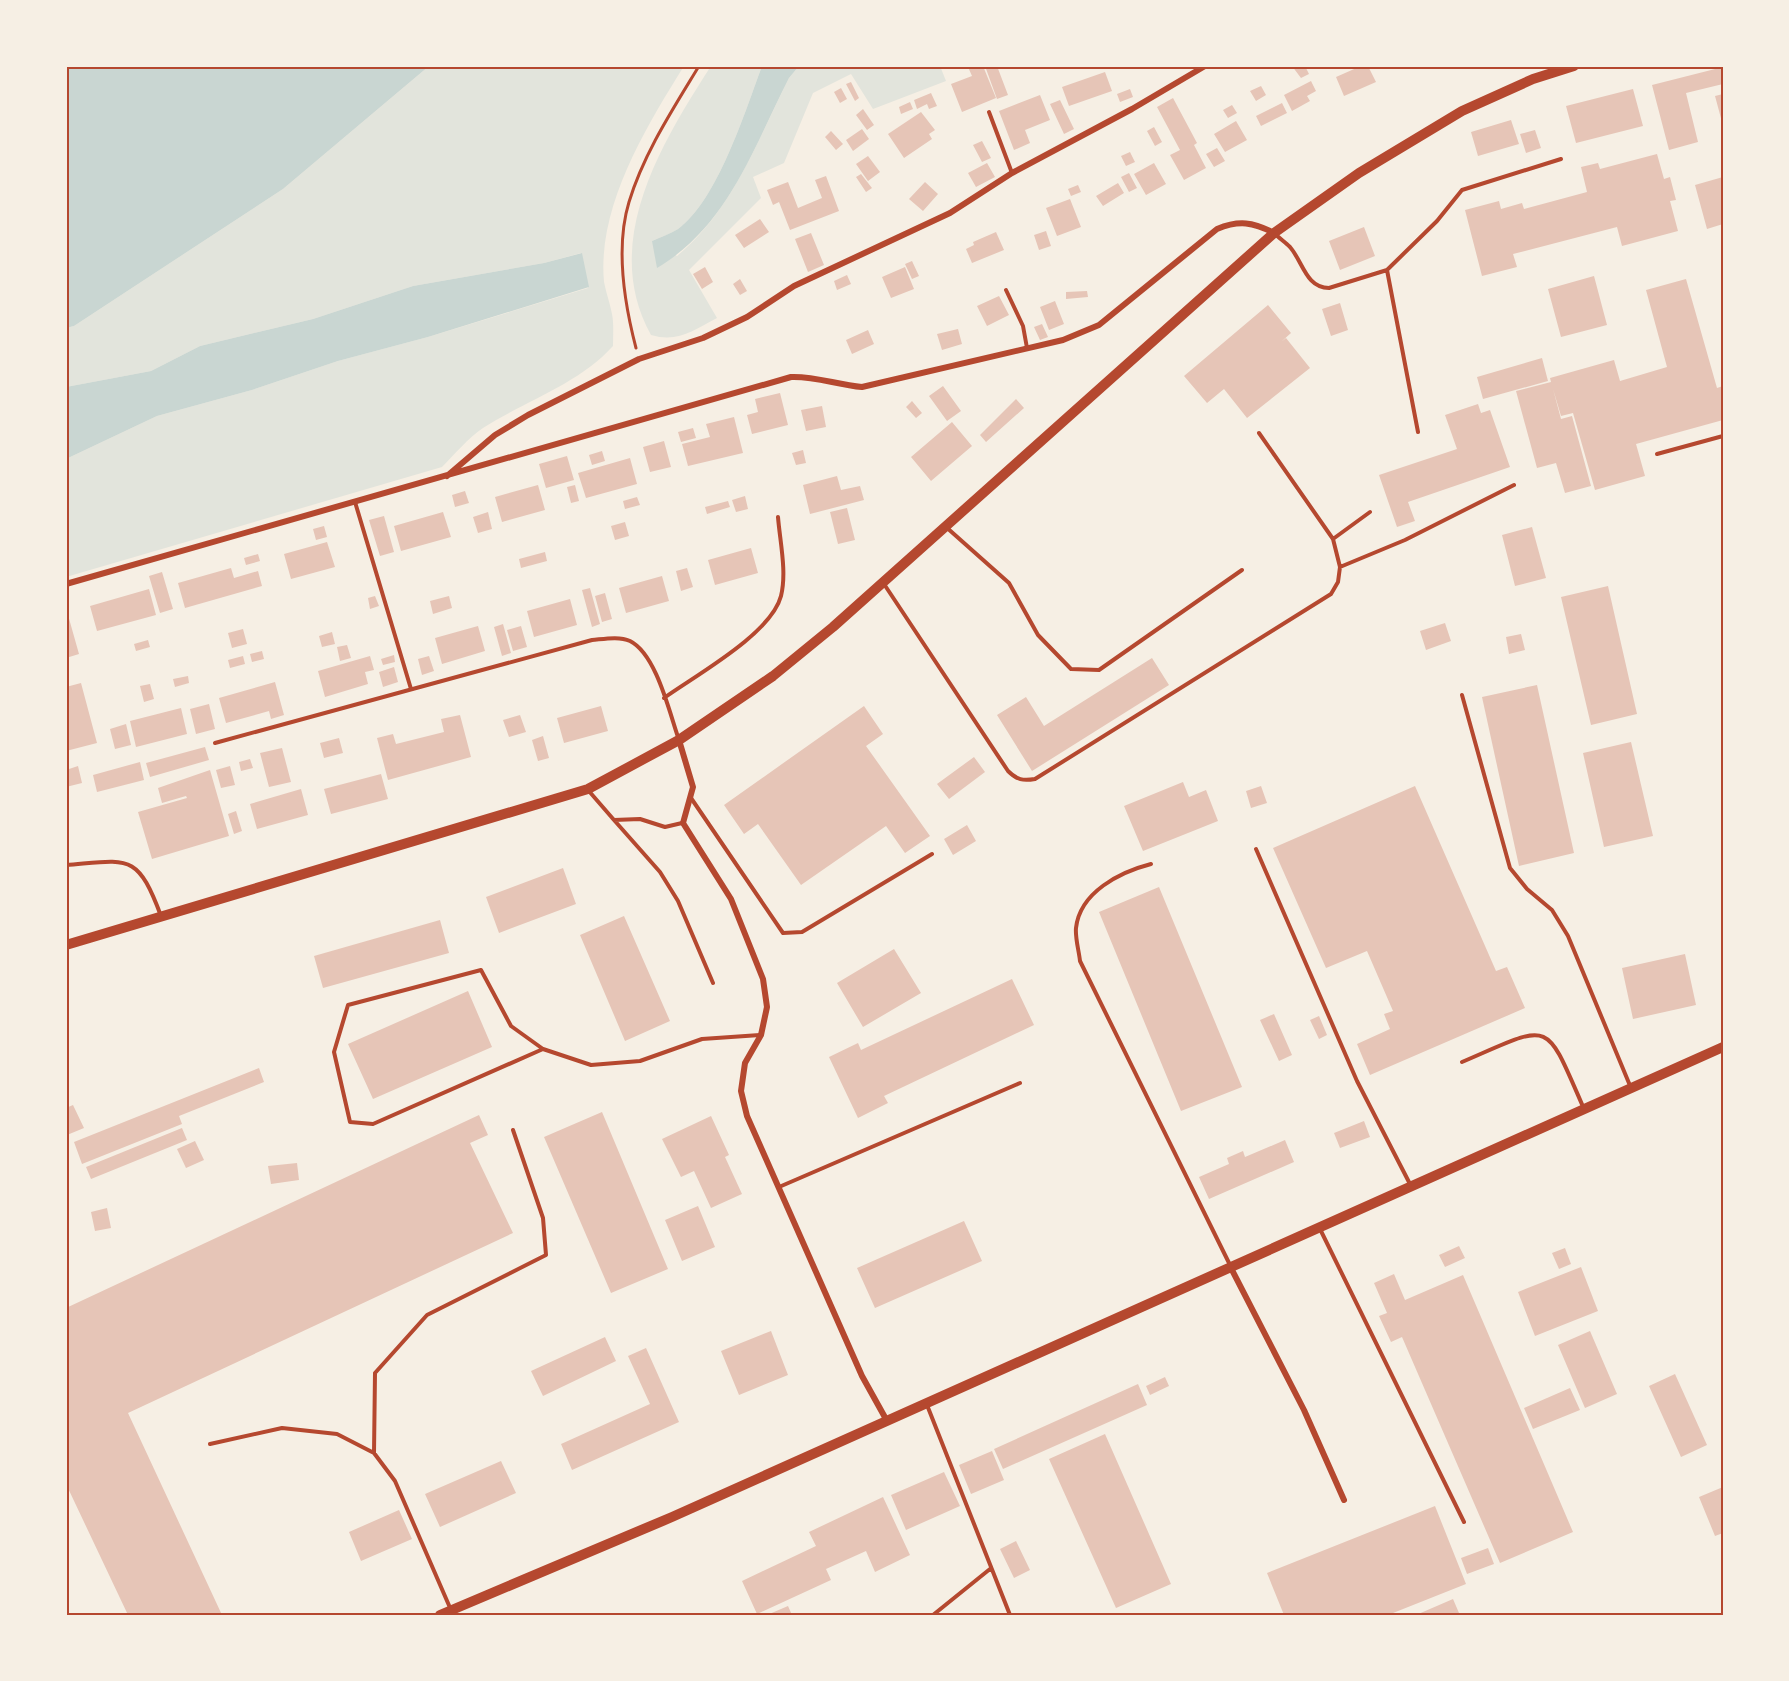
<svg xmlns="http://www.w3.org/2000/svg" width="1789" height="1681" font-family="Arial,sans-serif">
  <rect width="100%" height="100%" fill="#f6efe4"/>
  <path fill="#e2e4dc" d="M429,66H684C646,127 597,207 604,282C606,293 610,303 612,314C614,324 613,335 613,346C579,384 525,401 483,428C468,438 455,454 442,467L66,577V459L157,416L252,390L338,361L428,337L588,288L581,253L544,263L413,286L313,319L200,346L151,371L66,387V328L74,326L283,189Z
    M711,66H762C745,112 717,201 678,229C671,234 660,237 652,241L677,256C733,210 757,141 789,78L799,66H940L946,81L873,109L851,74L813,93L784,163L753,177L761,198L689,270L717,318C694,330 678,343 651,335C600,243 661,144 711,66Z"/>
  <path fill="#c9d6d2" d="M66,66H429L283,189L74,326L66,328Z
    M762,66H799L789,78C753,148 729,225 657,268L652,241C660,237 670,234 678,229C717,201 745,112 762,66Z
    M582,253L589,287L428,337L338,361L252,390L157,416L66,459V387L151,371L200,346L313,319L413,286L544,263Z"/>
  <path fill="#e6c5b7" d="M983,66L996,98L962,112L951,84L972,76L968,67Z
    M985,66H997L1008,95L997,99Z
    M1292,66H1305L1309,74L1301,78Z
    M1361,66H1368L1376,82L1344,96L1336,77Z
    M1723,67V84L1686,93L1698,142L1669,150L1652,85Z
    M1105,72L1112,91L1069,106L1062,87Z
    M1311,81L1316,91L1307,96L1310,101L1292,111L1284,95Z
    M851,82L859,98L855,101L846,84Z
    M1261,86L1266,95L1256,101L1250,91Z
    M841,88L847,99L840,103L834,92Z
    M1130,89L1133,97L1120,102L1117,94Z
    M1633,89L1643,126L1576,143L1566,106Z
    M931,93L937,106L929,109L927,104L917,109L914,100Z
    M1723,94V122H1722L1715,96Z
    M1040,95L1050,120L1025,130L1030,143L1014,150L999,111Z
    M1173,98L1197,143L1194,145L1206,168L1184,180L1170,155L1180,150L1157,107Z
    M1060,100L1074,129L1064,134L1050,104Z
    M910,102L913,109L901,114L899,107Z
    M1282,103L1287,113L1261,126L1256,116Z
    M1232,105L1237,113L1228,118L1223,110Z
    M863,109L874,125L867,130L856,115Z
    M921,112L935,130L929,134L932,139L904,158L888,134Z
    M1511,120L1519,144L1478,156L1471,132Z
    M1236,121L1247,140L1225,152L1214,134Z
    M1154,127L1162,142L1155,146L1147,131Z
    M862,129L869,139L853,151L846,140Z
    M1535,130L1541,148L1526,153L1520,134Z
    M831,131L843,144L836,150L825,137Z
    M982,141L991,158L982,162L973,145Z
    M1217,148L1225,161L1214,167L1206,154Z
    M1130,152L1135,162L1126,166L1121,156Z
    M1657,154L1664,179L1670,177L1676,200L1670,201L1678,231L1622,246L1617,227L1513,254L1517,267L1482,276L1465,210L1499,201L1501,209L1522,203L1524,209L1587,192L1581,167L1598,163L1600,169Z
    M868,156L880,172L868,181L856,164Z
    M987,163L995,177L976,187L968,173Z
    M1154,163L1166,184L1146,195L1134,174Z
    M1129,173L1137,188L1129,192L1121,177Z
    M861,174L872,188L866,192L856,177Z
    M826,176L839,211L790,230L779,202L773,205L767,190L788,182L798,208L822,198L815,180Z
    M1723,177V224L1707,229L1695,185Z
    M925,182L938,194L923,211L909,199Z
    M1118,183L1124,193L1103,206L1096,196Z
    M1078,185L1081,192L1071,196L1068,189Z
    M1070,199L1081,227L1057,236L1046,208Z
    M760,219L769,232L744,248L735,235Z
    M1364,227L1375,256L1340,270L1329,241Z
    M1046,231L1051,246L1039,250L1034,235Z
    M996,232L1004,250L972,263L966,249L974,245L973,242Z
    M811,233L824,265L808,272L795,239Z
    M912,261L919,276L912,279L905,264Z
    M705,267L713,282L702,289L693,274Z
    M905,267L914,289L891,298L882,277Z
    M847,275L851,284L837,290L834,281Z
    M1594,276L1607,325L1561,337L1548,289Z
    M740,279L747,291L740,295L733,284Z
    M1686,279L1717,388L1723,386V420L1636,444L1645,476L1595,490L1573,413L1561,416L1553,389L1561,419L1572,416L1591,486L1565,493L1556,463L1537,468L1516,391L1551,382L1550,378L1614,360L1620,381L1667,367L1646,290Z
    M1087,291L1088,297L1066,299V292Z
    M999,296L1009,315L987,326L977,306Z
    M1055,301L1064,324L1049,330L1040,307Z
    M1340,303L1348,330L1331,336L1322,309Z
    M1268,305L1291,333L1281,342L1286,338L1310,368L1247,418L1224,389L1207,403L1184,376Z
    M1042,324L1048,337L1040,340L1034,327Z
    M958,329L962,344L942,350L937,334Z
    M868,330L874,344L852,354L846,340Z
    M1542,358L1548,381L1483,399L1477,377Z
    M943,386L961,411L947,421L929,396Z
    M780,393L788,425L752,434L747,415L758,412L755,399Z
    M1016,399L1024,408L986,442L980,435Z
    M912,401L922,413L916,418L906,407Z
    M1478,404L1481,413L1490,410L1510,467L1408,502L1415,521L1397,527L1379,475L1457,449L1445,415Z
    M822,406L826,427L806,431L801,410Z
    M734,417L743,453L688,466L682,444L710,437L706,424Z
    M952,422L972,446L931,481L911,457Z
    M693,428L696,438L681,442L678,432Z
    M664,441L671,467L650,472L643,447Z
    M803,450L806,463L796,465L792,453Z
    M602,451L605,461L592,465L589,455Z
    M567,456L574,480L546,488L539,464Z
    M630,458L637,484L586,498L578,473Z
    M837,476L841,490L860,486L864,500L810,514L803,485Z
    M538,485L545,510L502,522L495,497Z
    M575,485L579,501L571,503L567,487Z
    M465,491L469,503L455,507L452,495Z
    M745,496L748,509L736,512L732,500Z
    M637,497L640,505L625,509L623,501Z
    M728,501L730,507L707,514L705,507Z
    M847,508L855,540L838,544L830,512Z
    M443,512L451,537L401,551L394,526Z
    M488,512L492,529L478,533L473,517Z
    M384,516L394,552L380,556L369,520Z
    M625,522L629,536L615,540L611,526Z
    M324,526L327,537L316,540L313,529Z
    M1532,527L1546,578L1515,586L1502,535Z
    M327,542L335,567L291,579L284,554Z
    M751,548L758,573L715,585L708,560Z
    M545,552L547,561L521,568L519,559Z
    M258,554L260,561L246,565L244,558Z
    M231,568L234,578L258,571L262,586L185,608L178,583Z
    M687,568L693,587L681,591L676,571Z
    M162,572L173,609L160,613L149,576Z
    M662,576L669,601L626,613L619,588Z
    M1608,586L1637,714L1591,725L1561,597Z
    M590,588L600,624L592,627L582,590Z
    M149,589L156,615L97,631L90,606Z
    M605,593L612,619L602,622L595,596Z
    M375,596L379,606L370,609L368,598Z
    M449,596L452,608L433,614L430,601Z
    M570,599L577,625L534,637L527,611Z
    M68,615L79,654L66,658V616Z
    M1445,623L1451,641L1426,650L1420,631Z
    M503,624L511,653L502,656L494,627Z
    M478,626L485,651L442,664L435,638Z
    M521,626L527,647L513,651L507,630Z
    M243,629L247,644L232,648L228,633Z
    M332,632L335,644L322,647L319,636Z
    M1521,634L1525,650L1509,654L1506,637Z
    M148,640L150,647L136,651L134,644Z
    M347,645L351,658L340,661L337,647Z
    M262,651L264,659L252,662L250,654Z
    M394,655L395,662L383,665L381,659Z
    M243,656L245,664L230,668L228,660Z
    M370,656L374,670L365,672L368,684L325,697L318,671Z
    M429,656L434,671L422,675L418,659Z
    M1152,658L1169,685L1032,771L997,715L1026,697L1044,726Z
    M394,667L398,682L383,687L379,672Z
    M188,676L189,683L175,687L173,679Z
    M275,682L284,715L271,719L269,711L226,723L219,698Z
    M81,683L97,743L66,751V687Z
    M150,684L154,699L144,702L140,686Z
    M1537,685L1574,853L1519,866L1482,697Z
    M209,704L215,729L196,734L190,709Z
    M601,706L608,731L564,743L557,718Z
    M864,706L883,734L866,746L930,836L905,853L886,826L801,885L758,824L744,834L724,805Z
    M181,708L187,734L136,747L130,721Z
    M460,715L471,757L388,780L377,738L393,734L396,744L444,732L441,719Z
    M520,715L526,732L509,737L503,720Z
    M126,724L131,745L115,749L110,729Z
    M543,736L549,758L538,761L532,740Z
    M339,738L343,753L324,758L320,743Z
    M1631,742L1653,836L1604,847L1583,753Z
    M205,747L209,760L150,777L146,763Z
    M282,748L291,782L269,787L260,753Z
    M974,757L985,772L949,799L937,784Z
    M250,759L253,768L241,771L239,762Z
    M140,762L144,780L97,792L93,775Z
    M78,766L82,783L66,787V770Z
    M230,766L235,785L221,788L216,770Z
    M210,770L229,836L152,859L138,812L187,798L186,796L162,803L158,788Z
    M381,774L388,799L331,814L324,789Z
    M1183,782L1189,797L1206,790L1218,821L1143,851L1124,806Z
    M1261,786L1267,803L1251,808L1246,791Z
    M1415,786L1496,971L1507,967L1525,1008L1370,1075L1357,1044L1390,1029L1384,1014L1393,1011L1367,951L1326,968L1273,848Z
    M301,789L308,815L257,829L250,804Z
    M236,811L242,831L234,834L228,814Z
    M967,825L976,841L953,855L944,839Z
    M563,868L576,904L499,933L486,897Z
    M1159,887L1242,1087L1181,1111L1099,912Z
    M624,916L670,1021L625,1041L580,935Z
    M440,920L449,953L323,988L314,956Z
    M894,949L921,993L863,1027L837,983Z
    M1685,954L1696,1005L1633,1019L1622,968Z
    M1012,979L1034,1025L884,1096L888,1103L858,1118L829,1057L858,1043L861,1050Z
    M468,991L492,1047L373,1099L348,1044Z
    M1274,1014L1292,1055L1279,1061L1260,1020Z
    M1319,1016L1327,1035L1319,1039L1310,1020Z
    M259,1068L264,1082L179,1116L182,1124L82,1164L74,1142Z
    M73,1105L84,1128L67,1135L66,1108Z
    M602,1112L668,1269L611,1293L544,1137Z
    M479,1115L488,1135L470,1143L513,1233L128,1413L222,1615H128L66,1484V1308Z
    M711,1116L729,1155L725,1157L742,1194L711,1208L694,1171L681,1177L662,1139Z
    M1364,1121L1370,1137L1340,1148L1334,1133Z
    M182,1128L187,1140L91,1179L86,1167Z
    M1285,1140L1294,1162L1209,1199L1199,1177L1229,1164L1227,1158L1243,1151L1245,1157Z
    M195,1141L204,1160L186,1168L177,1149Z
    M297,1163L299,1180L271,1184L268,1166Z
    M698,1206L715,1247L682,1261L665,1220Z
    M107,1208L111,1228L95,1231L91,1212Z
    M964,1221L982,1261L875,1308L857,1268Z
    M1459,1246L1465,1258L1445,1267L1439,1255Z
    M1565,1248L1571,1264L1559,1269L1552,1253Z
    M1581,1267L1598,1311L1535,1336L1518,1292Z
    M1394,1274L1405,1300L1463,1275L1573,1532L1500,1563L1402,1337L1391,1342L1379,1316L1387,1313L1374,1283Z
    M771,1331L788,1375L739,1395L721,1351Z
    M1590,1331L1617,1394L1585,1408L1558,1345Z
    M605,1337L616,1361L543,1396L531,1371Z
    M646,1348L679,1422L572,1470L561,1444L650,1404L628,1356Z
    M1675,1374L1707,1445L1681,1457L1649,1386Z
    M1165,1377L1169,1386L1150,1395L1146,1386Z
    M1138,1384L1147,1405L1003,1469L994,1449Z
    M1570,1388L1580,1410L1533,1429L1524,1408Z
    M1105,1434L1171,1584L1116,1608L1049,1459Z
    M992,1451L1004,1480L971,1494L959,1465Z
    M501,1461L516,1493L440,1527L425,1494Z
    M944,1472L960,1506L906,1530L891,1495Z
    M1723,1487V1533L1715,1536L1699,1497Z
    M883,1497L910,1555L875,1572L866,1551L826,1569L831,1580L757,1614L742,1581L816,1546L809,1532Z
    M1435,1506L1466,1584L1388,1615H1284L1267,1573Z
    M399,1510L412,1539L361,1561L349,1532Z
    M1016,1541L1030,1570L1014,1578L1000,1549Z
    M1488,1548L1494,1564L1467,1574L1461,1558Z
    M1453,1599L1459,1613L1454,1615H1416Z
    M788,1606L792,1615H767Z"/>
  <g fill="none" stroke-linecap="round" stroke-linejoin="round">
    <path stroke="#b5482f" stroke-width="3" d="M636,348C624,302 615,248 629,202C644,153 673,109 699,66"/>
    <path stroke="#b5482f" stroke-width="4" d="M989,112L1012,173
      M1274,233C1279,238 1285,242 1290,247C1303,262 1306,288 1329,288L1387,270L1437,221L1462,190L1561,159
      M1387,270L1418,432
      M1006,290L1023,326L1027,348
      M1657,454L1723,436
      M355,502L411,689
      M946,527L1009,583L1038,635L1071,669L1099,670L1242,570
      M1333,539L1370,512
      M1340,567L1405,540L1514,485
      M884,584L1008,771C1017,780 1023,781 1035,779L1331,594L1338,582L1340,567L1333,539L1259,433
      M1462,695L1510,868L1527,889L1552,910L1568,936L1631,1088
      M664,698C696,675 771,634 781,596C787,572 780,542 778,517
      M215,743L592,640C604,639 619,636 630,641C656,654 669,711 678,737
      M588,790L614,820L640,819L665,827L682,823
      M691,798L783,933L802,932L932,854
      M614,820L660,872L678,901L713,983
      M1256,849L1357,1081L1411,1186
      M1151,864C1120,872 1080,892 1076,928C1075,938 1079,951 1080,961L1231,1267
      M66,865C129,860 137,852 161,916
      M543,1049L373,1124L350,1122L334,1052L348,1005L481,970L511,1026L543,1049L591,1065L640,1061L702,1039L760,1035
      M1462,1062C1553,1023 1544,1017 1584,1109
      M779,1187L1020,1083
      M1320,1229L1464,1522
      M927,1405L1010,1615
      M210,1444L282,1428L337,1434L374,1453L395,1481L451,1610
      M374,1453L375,1373L427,1315L546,1255L543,1218L513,1130
      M933,1615L990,1569"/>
    <path stroke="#b5482f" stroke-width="6" d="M447,476L495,435L528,415L639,359L703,338L747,317L794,286L950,213L1012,173L1132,109L1205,66
      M66,584L791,377C816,376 837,385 862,387L1063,340L1099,325L1217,229C1239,220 1253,222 1274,233
      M679,740L693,787L683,823L731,899L763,979L767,1007L761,1035L745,1063L741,1091L747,1116L862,1376L887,1421
      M1231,1268L1304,1410L1344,1500"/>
    <path stroke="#b5482f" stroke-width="10" d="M66,945L588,789L679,740L773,676L833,627L1274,233L1359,173L1462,111L1533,79L1574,66
      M440,1615L672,1517L1723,1047"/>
  </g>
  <rect width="1789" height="1681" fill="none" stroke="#f6efe4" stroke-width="135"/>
  <rect x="68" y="68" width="1654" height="1546" fill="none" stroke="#b5482f" stroke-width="2"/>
</svg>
